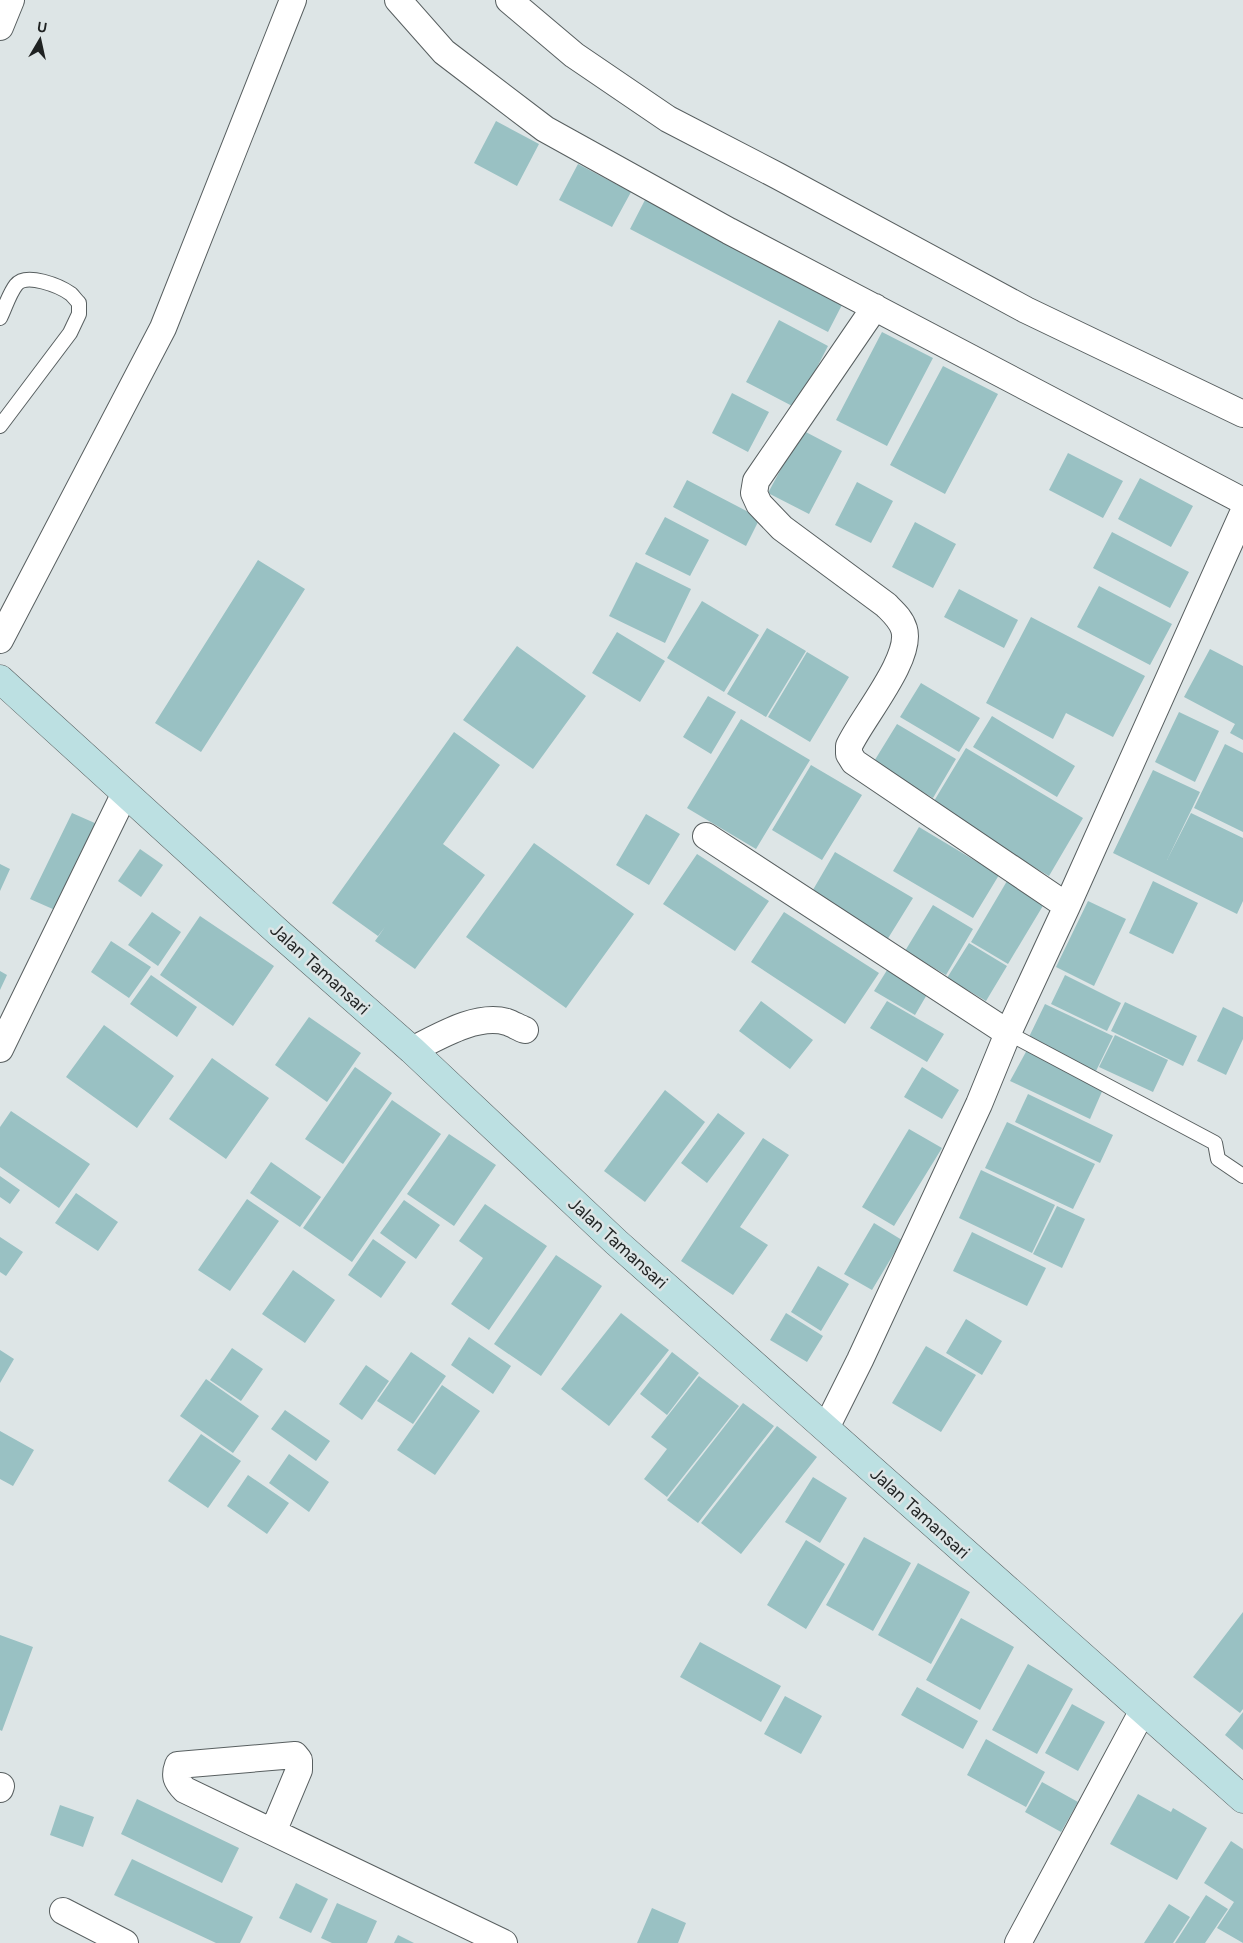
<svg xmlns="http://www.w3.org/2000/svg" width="1243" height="1943" font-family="Figtree,sans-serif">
  <rect width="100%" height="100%" fill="#dde5e6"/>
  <path fill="#99c1c3" d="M496,121L539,144L517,186L474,163Z
    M578,164L631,192L612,227L559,200Z
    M646,198L844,301L828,332L630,229Z
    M779,320L828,346L796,408L746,382Z
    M882,332L933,358L887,446L836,420Z
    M943,366L998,394L945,494L890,465Z
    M732,393L769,412L748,452L712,433Z
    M802,430L842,451L809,514L768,493Z
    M1068,453L1123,481L1103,518L1049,490Z
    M1140,478L1193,506L1171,547L1118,519Z
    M687,480L760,518L746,546L673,507Z
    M857,482L893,501L871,543L835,525Z
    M665,517L709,540L690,576L645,554Z
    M915,522L956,544L933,588L892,567Z
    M1112,532L1189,572L1170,608L1093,568Z
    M258,560L305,589L201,752L155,723Z
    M636,562L691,589L665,643L609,616Z
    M1099,586L1172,624L1150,665L1077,627Z
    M959,589L1018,620L1004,648L944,617Z
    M702,601L759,635L724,692L667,658Z
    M1031,617L1145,676L1113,737L1066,713L1053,739L986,703Z
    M767,628L806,651L766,717L727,694Z
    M617,632L665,661L640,702L592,673Z
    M517,646L586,696L533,769L463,720Z
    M1210,649L1243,666V740L1230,733L1235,724L1184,697Z
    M807,652L849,677L810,742L768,717Z
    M921,683L980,718L959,752L900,717Z
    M708,696L736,712L711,754L683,737Z
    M1179,712L1219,731L1195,782L1155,762Z
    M992,716L1075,766L1057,797L973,747Z
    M741,719L810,760L756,849L687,808Z
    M897,724L956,759L933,798L873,763Z
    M454,732L500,765L443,844L485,875L415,969L375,941L385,927L378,936L332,903Z
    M1225,744L1243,753V832L1194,808Z
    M966,748L1083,818L1049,876L931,806Z
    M811,765L862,795L822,860L772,830Z
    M1153,770L1200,792L1167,860L1191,813L1243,838V901L1237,914L1113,853Z
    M72,813L97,824L55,910L30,899Z
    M646,814L680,834L649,885L616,865Z
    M919,827L999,875L973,918L893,871Z
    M534,843L634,914L566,1008L466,937Z
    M140,849L163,865L141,897L118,881Z
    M835,852L913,898L887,940L810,895Z
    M697,854L769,901L735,951L663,904Z
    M0,864L10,869L0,891Z
    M1007,881L1044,904L1008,964L971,942Z
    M1153,881L1198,903L1173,954L1129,933Z
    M1088,901L1126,919L1094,986L1056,967Z
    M933,905L973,929L946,975L905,951Z
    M152,912L181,932L158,966L128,945Z
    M784,912L879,973L845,1024L751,962Z
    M200,916L274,966L233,1026L160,975Z
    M111,941L151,967L129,998L91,972Z
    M969,943L1007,966L986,1001L947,978Z
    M889,967L929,991L915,1015L874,991Z
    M0,971L7,975L0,990Z
    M151,975L197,1007L177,1037L130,1004Z
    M1065,975L1121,1003L1107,1031L1051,1004Z
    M761,1001L813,1040L790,1069L739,1031Z
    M887,1001L944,1034L927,1062L870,1028Z
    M1125,1002L1197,1036L1183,1066L1111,1031Z
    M1045,1004L1113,1036L1096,1071L1028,1039Z
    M1223,1007L1243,1017V1039L1226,1075L1197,1061Z
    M309,1017L361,1053L327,1102L275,1065Z
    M104,1025L174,1076L137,1128L66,1077Z
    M1115,1035L1168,1060L1153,1092L1099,1067Z
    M1027,1050L1104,1087L1090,1119L1010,1081Z
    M212,1058L269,1098L226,1159L169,1119Z
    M355,1067L392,1093L343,1164L305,1139Z
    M922,1067L959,1090L942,1119L904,1097Z
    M665,1090L705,1122L645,1202L604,1171Z
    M1028,1094L1113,1135L1100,1163L1015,1122Z
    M392,1100L441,1134L352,1262L303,1228Z
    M11,1111L90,1164L59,1208L0,1167V1127Z
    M718,1113L745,1133L707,1183L681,1163Z
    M1007,1122L1095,1164L1073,1209L985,1168Z
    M909,1129L942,1148L894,1226L862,1207Z
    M449,1134L496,1165L454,1226L407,1194Z
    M763,1138L789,1155L740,1227L768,1245L733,1295L681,1261Z
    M271,1162L321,1197L300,1227L250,1193Z
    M981,1170L1055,1205L1032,1253L959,1218Z
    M0,1176L20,1190L10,1204L0,1197Z
    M76,1193L118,1222L98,1251L55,1223Z
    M247,1199L279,1221L230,1291L198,1270Z
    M404,1200L440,1225L416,1259L380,1233Z
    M485,1204L547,1246L489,1330L451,1304L483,1258L459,1241Z
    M1057,1206L1085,1219L1062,1268L1033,1254Z
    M874,1223L902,1240L872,1290L844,1274Z
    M972,1232L1046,1268L1027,1306L953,1271Z
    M0,1237L23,1252L6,1276L0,1272Z
    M373,1239L406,1262L381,1298L348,1275Z
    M556,1255L602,1286L541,1376L494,1344Z
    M818,1266L849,1284L821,1331L791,1312Z
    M293,1270L335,1300L305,1343L262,1314Z
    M621,1313L669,1350L609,1426L561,1389Z
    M786,1313L823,1336L807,1362L770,1340Z
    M966,1319L1002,1341L982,1375L946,1353Z
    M469,1337L511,1366L493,1394L451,1365Z
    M926,1346L976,1375L941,1432L892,1403Z
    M232,1348L263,1369L241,1401L210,1380Z
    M0,1350L14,1359L0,1383Z
    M411,1352L446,1376L413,1424L377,1401Z
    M672,1352L699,1373L667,1415L640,1394Z
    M366,1365L389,1381L362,1420L339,1404Z
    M699,1376L739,1406L667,1497L644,1479L667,1449L651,1437Z
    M206,1379L259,1416L233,1453L180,1416Z
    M442,1385L480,1411L435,1475L397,1450Z
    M743,1403L774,1426L698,1523L667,1500Z
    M285,1410L330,1441L316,1461L271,1429Z
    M777,1426L817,1457L741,1554L701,1523Z
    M0,1431L34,1450L13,1486L0,1479Z
    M201,1434L241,1461L208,1508L168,1481Z
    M289,1454L329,1482L309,1512L269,1483Z
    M248,1475L289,1503L267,1534L227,1506Z
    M813,1477L847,1498L820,1543L785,1522Z
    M864,1537L911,1563L873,1631L826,1605Z
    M806,1540L845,1564L806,1629L767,1605Z
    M918,1563L970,1592L931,1664L878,1635Z
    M1243,1612V1709L1240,1713L1193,1677Z
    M961,1618L1014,1647L980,1710L926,1680Z
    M0,1635L33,1647L2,1731L0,1730Z
    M700,1642L781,1686L761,1722L680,1677Z
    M1028,1664L1073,1689L1037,1754L992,1730Z
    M917,1687L978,1721L963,1749L901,1715Z
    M785,1696L822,1716L801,1754L764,1734Z
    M1072,1704L1105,1722L1078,1771L1045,1753Z
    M1243,1712V1750L1225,1735Z
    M986,1739L1045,1772L1026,1807L967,1775Z
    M1042,1782L1078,1802L1061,1832L1025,1812Z
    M1138,1794L1171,1812L1173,1808L1207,1828L1177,1880L1110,1844Z
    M137,1799L239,1848L222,1883L121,1834Z
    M60,1805L94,1817L83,1847L50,1835Z
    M1231,1841L1243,1849V1943L1217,1928L1234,1902L1204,1883Z
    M132,1859L253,1917L240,1943H216L114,1895Z
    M296,1883L328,1899L311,1933L279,1918Z
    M1206,1895L1228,1909L1205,1943H1175Z
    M337,1903L377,1921L367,1943H332L321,1938Z
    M1169,1904L1190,1917L1173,1943H1144Z
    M652,1908L686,1923L678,1943H637Z
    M398,1935L414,1943H394Z"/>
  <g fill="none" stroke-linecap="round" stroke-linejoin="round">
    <g stroke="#585f60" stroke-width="16">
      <path id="lane" d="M0,318C5,308 9,294 16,285C26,272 60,286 71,294C74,297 76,300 79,303V314L70,333L0,426
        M1008,1033L1215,1143L1218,1159L1243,1176"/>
    </g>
    <g stroke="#585f60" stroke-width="28">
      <path id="street" d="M398,0L444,52L545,129L729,231L1243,501
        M509,0L574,55L668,119L778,176L1026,310L1243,414
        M0,27L11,0
        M875,307L756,481L754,493L759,504L782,528L886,605C894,613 901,619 904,629C913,658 861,719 849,746V754L854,762L1067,906
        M0,640L163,328L293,0
        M706,836L1008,1033
        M0,1049L125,793
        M412,1050C438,1037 477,1013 507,1022C513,1024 519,1028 525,1030
        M826,1428L860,1360L979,1104L1008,1033L1067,906L1243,513
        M0,1789L1,1786
        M273,1832L299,1770V1760L295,1755L178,1765C174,1776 176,1781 185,1790L504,1943
        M63,1911L125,1943
        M1018,1943L1142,1712"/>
    </g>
    <g stroke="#585f60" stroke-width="29">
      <path id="secondary" d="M0,679L279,933L412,1050L616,1242L1243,1799"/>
    </g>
    <use href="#lane" stroke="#fff" stroke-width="14"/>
    <use href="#street" stroke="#fff" stroke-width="26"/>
    <use href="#secondary" stroke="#bce0e2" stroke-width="28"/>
  </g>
  <g text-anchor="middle" stroke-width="5" stroke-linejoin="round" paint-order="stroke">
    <g font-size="18" fill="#1f2222" stroke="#dde5e6">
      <text transform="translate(320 969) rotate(42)" y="6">Jalan Tamansari</text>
      <text transform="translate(618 1243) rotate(42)" y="6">Jalan Tamansari</text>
      <text transform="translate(920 1513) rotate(42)" y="6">Jalan Tamansari</text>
    </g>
  </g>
  <g transform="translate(40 40) rotate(9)" stroke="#dde5e6" stroke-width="4" paint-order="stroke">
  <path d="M0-4L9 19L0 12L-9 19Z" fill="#1f2222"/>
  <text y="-8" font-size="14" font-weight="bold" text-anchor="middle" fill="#1f2222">U</text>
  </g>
</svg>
